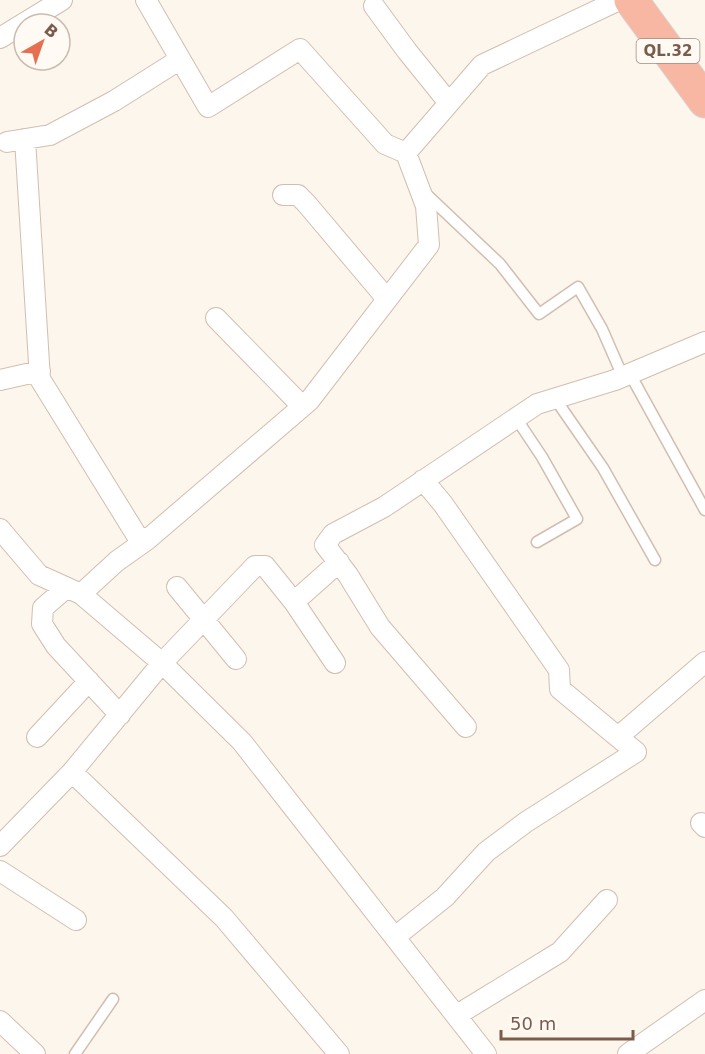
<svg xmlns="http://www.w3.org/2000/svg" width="705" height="1054" font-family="'DejaVu Sans',sans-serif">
  <rect width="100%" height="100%" fill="#fdf6ec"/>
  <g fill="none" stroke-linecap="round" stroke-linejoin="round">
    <g stroke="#d1beb0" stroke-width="13">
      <path id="lane" d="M425,193L500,264L539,314L578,287L602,329L623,377
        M630,374L705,510
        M556,400L603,468L655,560
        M516,418L542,457L577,519L537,542
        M75,1054L113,999"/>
    </g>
    <g stroke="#d1beb0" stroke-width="22">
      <path id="street" d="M374,6L407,51L449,103
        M0,38L62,0
        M25,139L40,379L137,536L148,539L309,401L429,245L426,206L406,153L385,144L300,49L208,107L146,0
        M7,142L50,135L114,101L179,60
        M406,153L482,65L619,0
        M283,195H298L306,203L387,299
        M216,318L302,406
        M0,380L40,371
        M0,529L39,575L81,594L162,663L242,742L486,1054
        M177,587L236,659
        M66,588L43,608L42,624L56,646L120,715
        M81,594L117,561L148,539
        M294,602L339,562
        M466,727L380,627L348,575L325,545L333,534L384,507L537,404L615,380L705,342
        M37,737L89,681
        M618,737L705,662
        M72,772L224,918L339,1054
        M701,823L705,827
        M0,846L72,772L162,663L255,566H265L294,602L335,663
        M0,871L76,920
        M395,937L445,897L486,852L526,822L636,752L560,689L559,670L443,504L423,480
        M457,1015L560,952L607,900
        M0,1021L35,1054
        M628,1054L705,1000"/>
    </g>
    <g stroke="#dad1cd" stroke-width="35">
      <path id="highway" d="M631,0L705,101"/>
    </g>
    <use href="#lane" stroke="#fff" stroke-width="10"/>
    <use href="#street" stroke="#fff" stroke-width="20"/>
    <use href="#highway" stroke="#f7b7a3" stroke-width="33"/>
  </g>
  <g text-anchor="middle" stroke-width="6" stroke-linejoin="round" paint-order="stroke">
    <rect fill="#fffaf3" stroke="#a28b7f" stroke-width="1.5" x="636.5" y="39" width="63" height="24" rx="4.5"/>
    <g font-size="15" font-weight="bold" fill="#7a5c4d">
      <text x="668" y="56">QL.32</text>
    </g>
  </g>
  <g transform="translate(42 42) rotate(40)"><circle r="28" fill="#fffaf3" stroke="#cabbb1" stroke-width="1.5"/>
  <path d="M0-4.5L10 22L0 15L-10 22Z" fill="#e76f51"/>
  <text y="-9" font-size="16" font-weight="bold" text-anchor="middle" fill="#7a5c4d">B</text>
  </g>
  <path d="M501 1030v9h132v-9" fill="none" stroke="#7a5c4d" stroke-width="3"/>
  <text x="510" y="1030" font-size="18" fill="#7a5c4d" stroke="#fffaf3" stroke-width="4.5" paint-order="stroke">50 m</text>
</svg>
